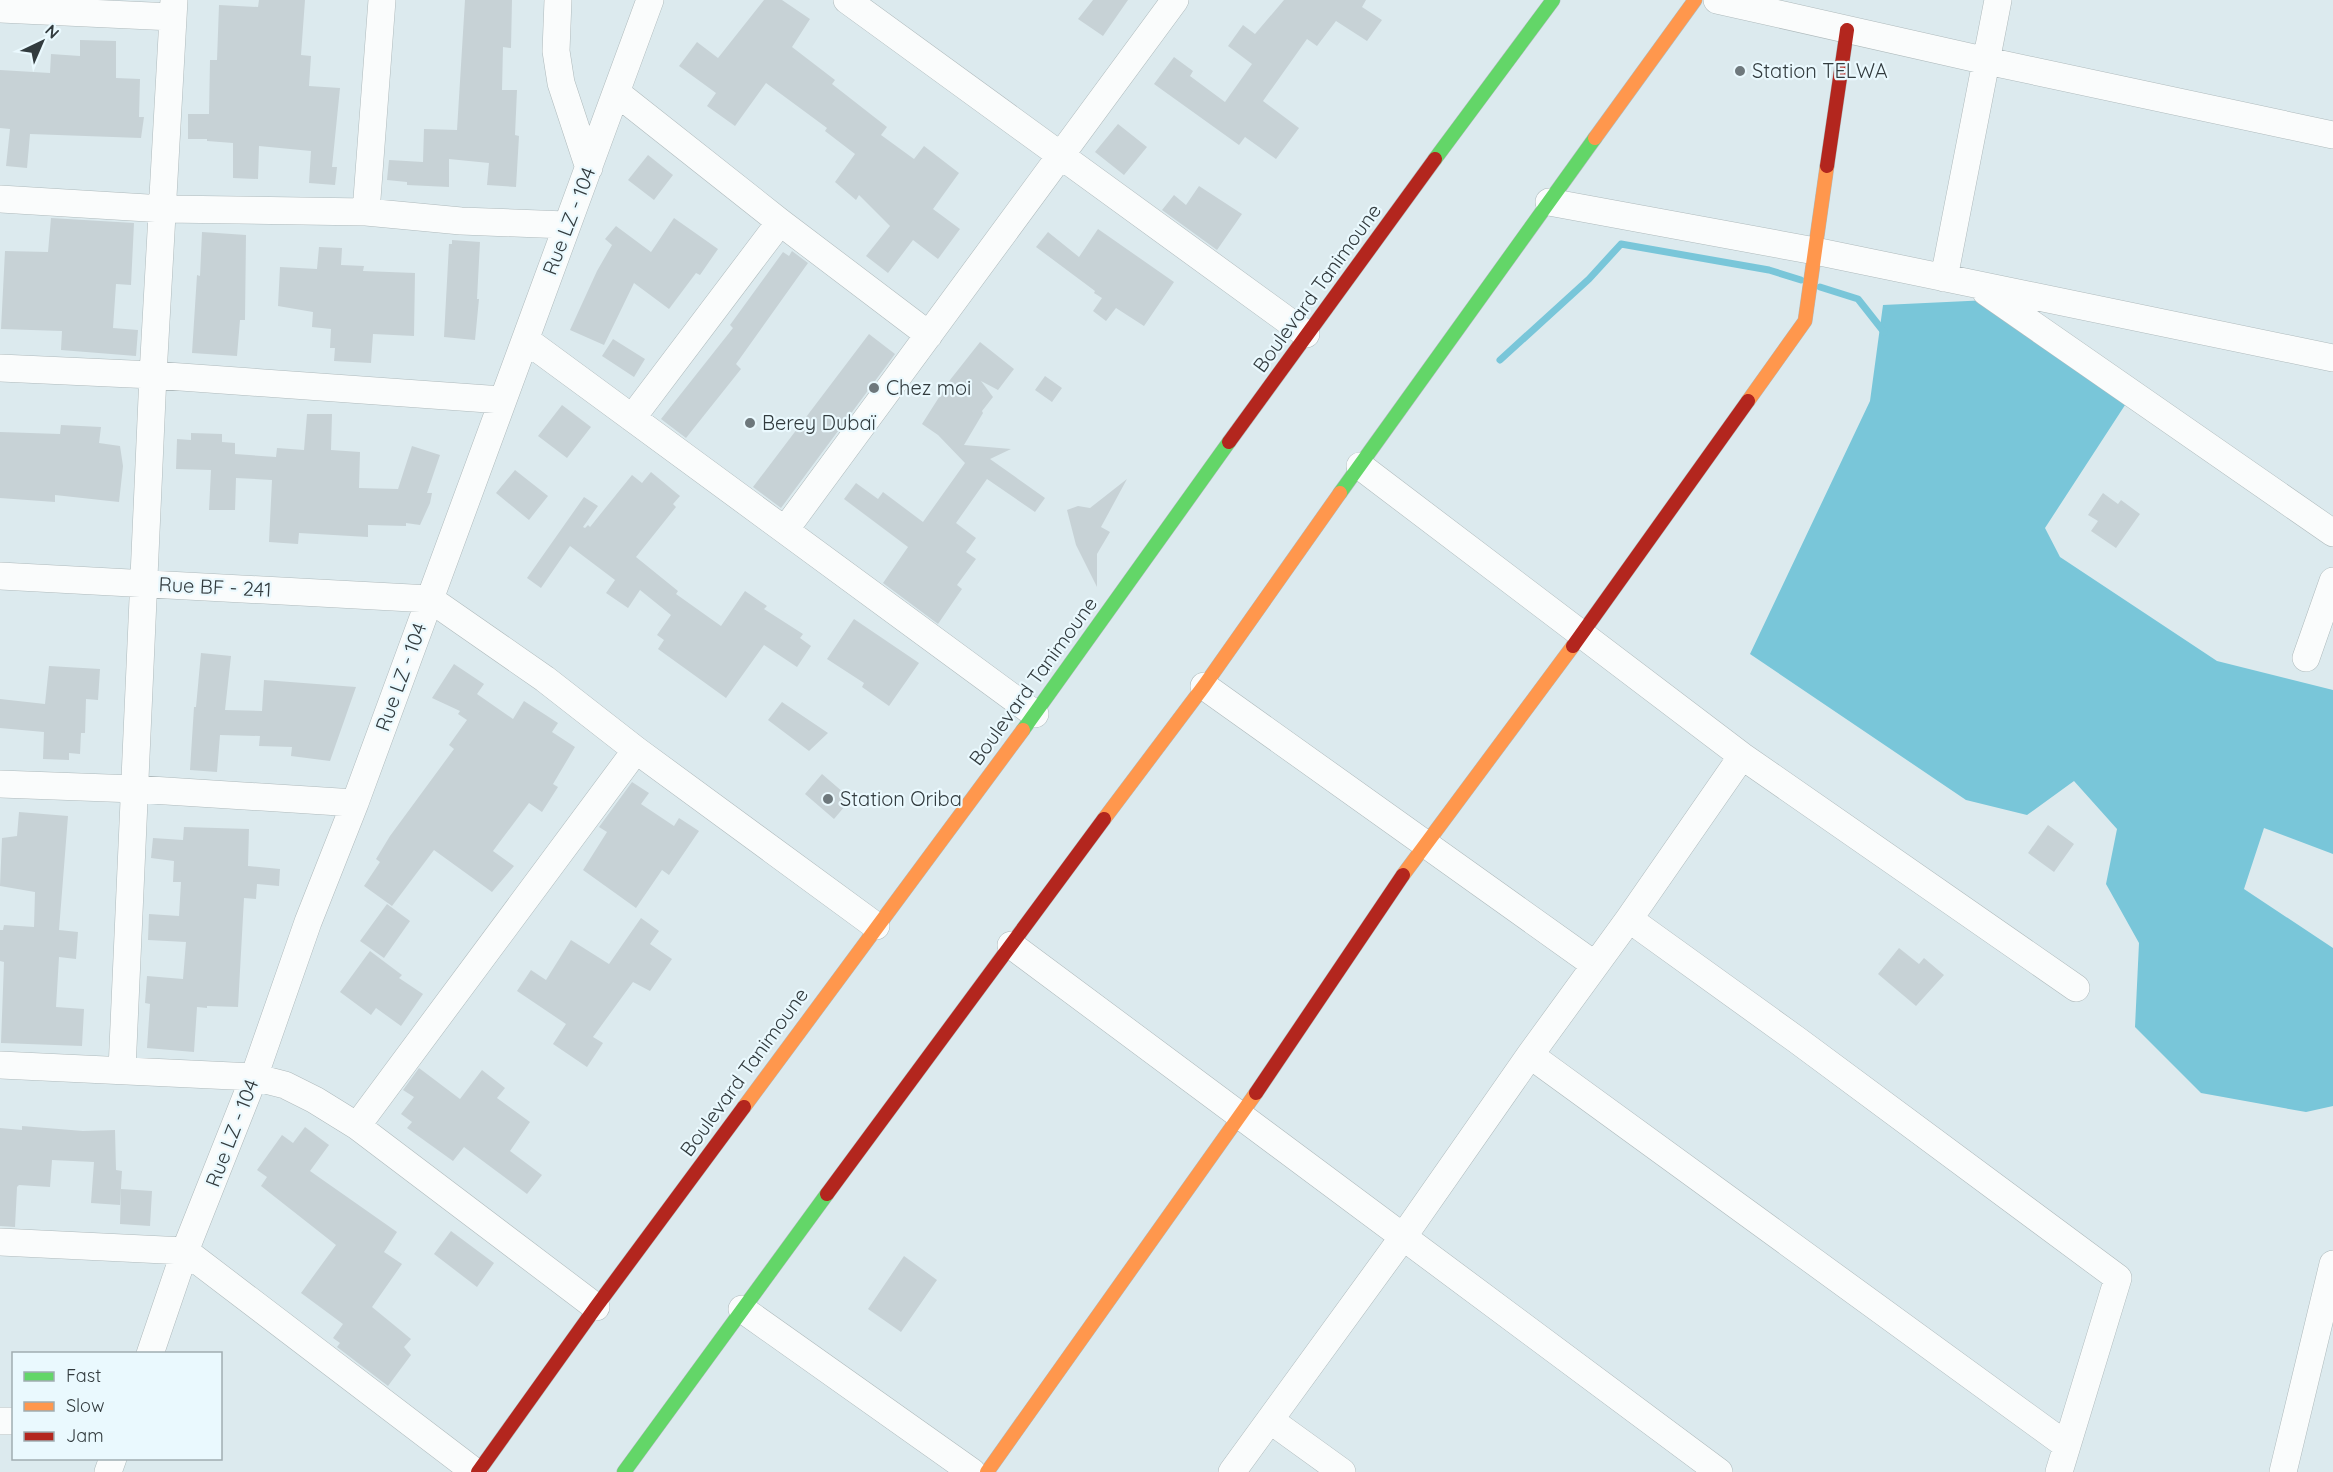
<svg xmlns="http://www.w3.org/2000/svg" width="2333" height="1472" font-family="Quicksand,sans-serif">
  <rect width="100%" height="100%" fill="#dceaee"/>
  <path fill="#79c6d9" d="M1989,300L2127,402L2045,528L2060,557L2217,661L2333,690V854L2264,828L2244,889L2333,948V1106L2306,1112L2201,1093L2135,1027L2139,943L2106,884L2117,829L2074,781L2027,815L1966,800L1750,654L1870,401L1883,305Z"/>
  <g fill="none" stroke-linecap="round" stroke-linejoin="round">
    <path stroke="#79c6d9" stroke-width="7" d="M1820,287L1858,299L1884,332
      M1500,360L1589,279L1621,244L1769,270L1801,280"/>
  </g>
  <path fill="#c7d2d6" d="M259,0H305L301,55L311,56L309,86L340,88L332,167H337L335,185L309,183L311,151L259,146L258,179L233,178V143L207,141V139H188V114H209L210,60H217L219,5L258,7Z
    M465,0H512L511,48L503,47L502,90H517L515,135L519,136L516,187L487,185L489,163L449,159V187L407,185V182L387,180L389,160L423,162L424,129L457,130Z
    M764,0H782L810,19L792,47L835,80L832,84L887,127L881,135L914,159L924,146L959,173L933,209L960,229L938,259L913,240L888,273L866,256L890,226L859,195L856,200L835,182L855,154L825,131L827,128L766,83L735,126L707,106L716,93L679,66L697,42L718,58Z
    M1093,0H1128L1103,36L1078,19Z
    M1284,0H1366L1362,7L1382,20L1367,41L1336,21L1317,46L1307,39L1263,101L1299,128L1276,159L1245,137L1239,145L1154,84L1174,57L1193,71L1190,76L1225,102L1252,64L1228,46L1243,25L1255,34Z
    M80,40L116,41V78L140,79L139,117H144L141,138L30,134L27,168L6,166L10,129L0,128V70L50,73L51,54L80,56Z
    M1118,124L1147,147L1124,175L1095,152Z
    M648,155L673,175L654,200L628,180Z
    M1199,186L1242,214L1217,250L1162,210L1174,195L1186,205Z
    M51,218L134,223L131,285L116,284L113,328L138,330L136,356L61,350L62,331L1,329L5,251L48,252Z
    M674,218L718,249L700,275L696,273L669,309L634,283L604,345L570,330L597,271L612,245L605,239L616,226L651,252Z
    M1098,229L1174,282L1144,326L1116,308L1106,321L1093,311L1102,298L1094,293L1095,291L1036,247L1048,232L1079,257Z
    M202,232L246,235L245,320H240L237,356L192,353L197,275L200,276Z
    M452,240L480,242L477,299H479L475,340L444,337L449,244H452Z
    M319,247L342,248L341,265L364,266L363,271L415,273L414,336L373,334L371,363L334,361L335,348H330L331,329L312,327L313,312L278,306L280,267L317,269Z
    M792,251L808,263L736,364L741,369L686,438L661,419L733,328L730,325L783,252L789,256Z
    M869,334L895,354L781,508L753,487Z
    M613,339L645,359L634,377L602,356Z
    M980,342L1014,369L998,390L981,381L993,397L982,411L983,413L964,445L1011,449L990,459L1045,498L1035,512L987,479L956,523L976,538L966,552L976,559L957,585L962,589L938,624L883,583L908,547L844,499L856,483L878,499L883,492L923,522L965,463L938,435L922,424L950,380Z
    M1045,376L1062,388L1052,402L1035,390Z
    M562,405L591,427L567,458L538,436Z
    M307,414H332L331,450L360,452L359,488L398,489L412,446L440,455L427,493H432L430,503L420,525L406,523V526L368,525V537L299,533L298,544L269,542L272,480L236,478L235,510H209L211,470L176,469L177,439L191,440V433L222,434V442L235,443V454L276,457L277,448L304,450Z
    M61,425L101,427L99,443L120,446L123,466L119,502L55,495V502L0,498V432L60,434Z
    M515,470L548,496L529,520L496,493Z
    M651,472L680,496L673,504L676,507L636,557L678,591L676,594L721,626L745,591L767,606L764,609L803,634L800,638L811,646L797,667L764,645L726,698L658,649L664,640L657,635L671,615L640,590L628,608L606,593L615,580L570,546L541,588L527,578L584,497L598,506L583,527L585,528L588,525L590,527L632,475L642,483Z
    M1127,479L1101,527L1110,532L1097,554V587L1076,545L1067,510L1078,506L1090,508Z
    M2103,493L2118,504L2121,500L2140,514L2116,548L2091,531L2098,521L2088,515Z
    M854,619L919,663L889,706L862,687L864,683L827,659Z
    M201,653L231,656L225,710L262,711L264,680L356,687L330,761L291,756L292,747L259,746L260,736L220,735L217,772L190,770L194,707H196Z
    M454,664L484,684L477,694L513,719L524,701L558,723L552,732L575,747L553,784L558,787L542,812L529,803L493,851L514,866L492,892L434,850L392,906L364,886L380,862L376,859L390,836L454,749L449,745L467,720L458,714L460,711L432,698Z
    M49,666L100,669L98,700L86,699L85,733H81L80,754L69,753V760L43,759L44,732L0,728V699L45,704Z
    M782,702L828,733L809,751L768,720Z
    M822,774L851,799L834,819L805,794Z
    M632,782L649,793L641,804L674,826L679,818L699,831L669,875L662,870L636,908L583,870L607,832L599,827Z
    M19,812L68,816L59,930L78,932L76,959L59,957L56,1007L84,1009L82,1046L1,1043L4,962L0,961V930H3L4,925L34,927L35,892L0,886L2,838L17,836Z
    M2048,825L2074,844L2054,872L2028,853Z
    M184,827L249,829L248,866L280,869L279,886L257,884L256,899L244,898L238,1007L207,1006V1008L197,1007L194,1052L147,1048L150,1004L145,1003L147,976L183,979L186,942L148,940L149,914L179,916L181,882H173L174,861L151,858L153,838L183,840Z
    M387,904L410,921L384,958L360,941Z
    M641,918L659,931L650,944L672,959L650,991L633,982L593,1037L603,1043L587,1067L553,1044L566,1024L517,991L531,970L546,980L571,940L609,964Z
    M1899,948L1919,964L1924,958L1944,975L1916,1006L1878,974Z
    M370,951L402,975L399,978L423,994L401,1026L376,1008L371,1015L340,992Z
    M419,1068L460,1099L482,1070L505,1088L497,1098L530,1122L510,1151L542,1175L527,1194L464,1147L453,1161L407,1128L412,1122L401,1114L414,1097L403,1090Z
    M22,1126L83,1131L115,1130L116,1170L122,1171L120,1205L91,1203L94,1162L52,1160L50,1187L19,1185L17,1187L15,1227L0,1226V1128L22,1130Z
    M305,1127L329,1145L310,1171L397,1232L384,1252L402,1264L372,1307L411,1339L404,1347L411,1355L388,1386L337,1347L340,1343L333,1338L343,1324L301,1293L336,1245L261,1186L267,1177L257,1170L282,1135L293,1143Z
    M121,1189L152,1191L150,1226L120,1224Z
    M451,1231L494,1263L477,1287L434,1254Z
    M904,1256L937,1280L901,1332L868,1309Z"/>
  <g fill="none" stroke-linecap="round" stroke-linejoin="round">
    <g stroke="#afbabc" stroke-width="28">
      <path id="street" d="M558,0L556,51L561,83L589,168
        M847,0L1306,334
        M1717,0L1987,61L2333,135
        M0,9L173,17
        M617,93L780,222L929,335
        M0,199L164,209L366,212L461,221L566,225
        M1549,202L1815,251L2333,358
        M366,212L382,0
        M1944,278L1998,0
        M1986,292L2333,533
        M526,340L1035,714
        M0,368L153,375L502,400
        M632,418L780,222
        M1360,466L1742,756L2076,988
        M785,530L1175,0
        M0,576L430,599
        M430,599L545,679L636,750L876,926
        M2306,658L2333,581
        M1204,686L1595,965
        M0,784L135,789L355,803
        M1629,919L1797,1040L2118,1278L2059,1472
        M1011,945L1719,1472
        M1530,1055L2066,1445
        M0,1065L254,1077L285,1085L315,1100L357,1126L596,1307
        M122,1070L153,375L174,0
        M357,1126L636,750
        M0,1242L185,1251L475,1472
        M742,1309L972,1472
        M150,1354L185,1251L254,1077L308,922L355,803L650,0
        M1270,1420L1342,1472
        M0,1421H14
        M108,1472L113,1458
        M1232,1472L1403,1237L1530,1055L1629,919L1742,756
        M2283,1472L2333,1264"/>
    </g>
    <g stroke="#afbabc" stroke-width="15">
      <path id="fast" d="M1435,159L1553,0
        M1340,493L1595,138
        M1023,730L1229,442
        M624,1472L827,1194"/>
    </g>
    <g stroke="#afbabc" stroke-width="15">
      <path id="slow" d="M1595,138L1695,0
        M1748,401L1805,321L1827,166
        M1104,819L1204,686L1340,493
        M1403,875L1573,646
        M744,1107L1023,730
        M987,1472L1256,1093"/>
    </g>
    <g stroke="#afbabc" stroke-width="15">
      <path id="jam" d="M1827,166L1847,30
        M1229,442L1435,159
        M1573,646L1748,401
        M1256,1093L1403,875
        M827,1194L1104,819
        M478,1472L596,1307L744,1107"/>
    </g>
    <use href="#street" stroke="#fafcfc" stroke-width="27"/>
    <use href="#fast" stroke="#63d668" stroke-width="14"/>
    <use href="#slow" stroke="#ff974d" stroke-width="14"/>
    <use href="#jam" stroke="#b3261e" stroke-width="14"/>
  </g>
  <g fill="#6e787c" stroke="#eaf9fe" stroke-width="2">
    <circle cx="1740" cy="71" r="6"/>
    <circle cx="874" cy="388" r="6"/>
    <circle cx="750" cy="423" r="6"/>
    <circle cx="828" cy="799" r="6"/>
  </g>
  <g text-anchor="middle" stroke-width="4.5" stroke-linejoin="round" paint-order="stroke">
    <g font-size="20" fill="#323b3e" stroke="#eaf9fe" text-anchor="start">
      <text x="1752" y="78">Station TELWA</text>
      <text x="886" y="395">Chez moi</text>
      <text x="762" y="430">Berey Dubaï</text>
      <text x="840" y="806">Station Oriba</text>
    </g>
    <g font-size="20" fill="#323b3e" stroke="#eaf9fe">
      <text transform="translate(569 221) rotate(-69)" y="7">Rue LZ - 104</text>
      <text transform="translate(1317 288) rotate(-54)" y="7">Boulevard Tanimoune</text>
      <text transform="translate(215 587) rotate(3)" y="7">Rue BF - 241</text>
      <text transform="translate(401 677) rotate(-70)" y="7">Rue LZ - 104</text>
      <text transform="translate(1033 681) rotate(-54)" y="7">Boulevard Tanimoune</text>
      <text transform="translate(744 1072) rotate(-54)" y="7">Boulevard Tanimoune</text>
      <text transform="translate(232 1133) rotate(-69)" y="7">Rue LZ - 104</text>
    </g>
  </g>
  <rect x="12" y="1352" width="210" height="108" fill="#eaf9fe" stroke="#a0adb1" stroke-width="1.5"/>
  <rect x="24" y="1372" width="30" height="9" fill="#63d668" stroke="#a0adb1" stroke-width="1.5"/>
  <text x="66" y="1382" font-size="18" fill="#323b3e">Fast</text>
  <rect x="24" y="1402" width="30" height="9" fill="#ff974d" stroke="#a0adb1" stroke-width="1.5"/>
  <text x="66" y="1412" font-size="18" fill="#323b3e">Slow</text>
  <rect x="24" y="1432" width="30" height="9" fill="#b3261e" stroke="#a0adb1" stroke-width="1.5"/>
  <text x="66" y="1442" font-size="18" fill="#323b3e">Jam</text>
  <g transform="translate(42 42) rotate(44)" stroke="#eaf9fe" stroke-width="4.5" paint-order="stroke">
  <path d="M0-4.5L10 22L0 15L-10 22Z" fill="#323b3e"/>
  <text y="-9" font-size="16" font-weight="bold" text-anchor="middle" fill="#323b3e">N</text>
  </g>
</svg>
